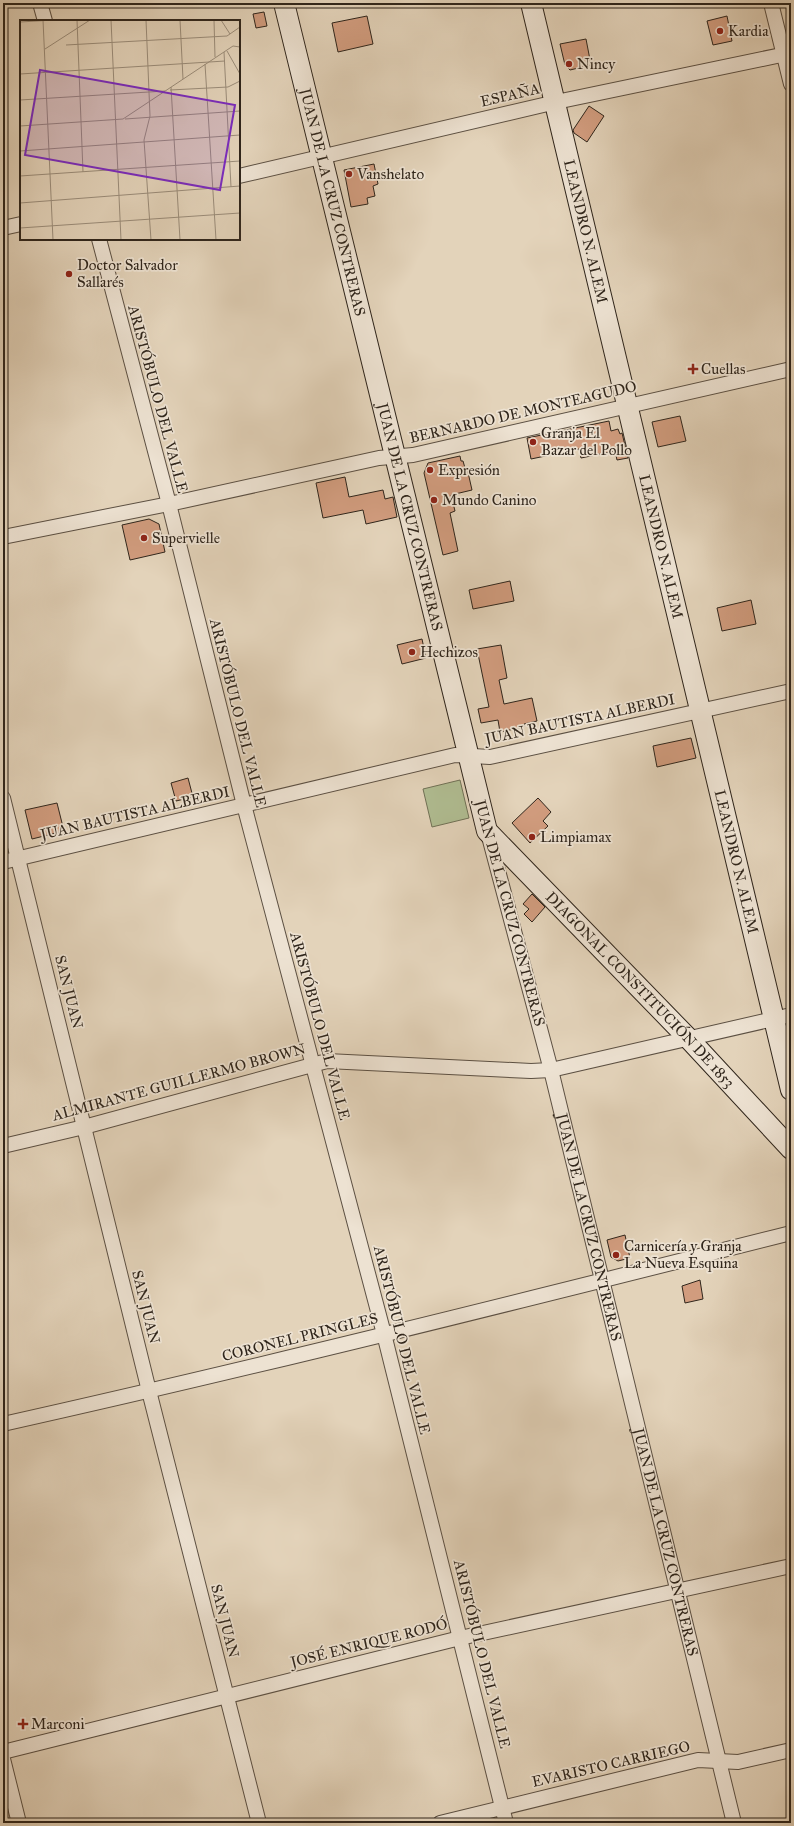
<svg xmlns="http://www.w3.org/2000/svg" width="794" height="1826" font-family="'IM FELL Great Primer',serif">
  <rect width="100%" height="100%" fill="#e3d3ba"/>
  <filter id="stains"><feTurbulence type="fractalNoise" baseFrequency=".005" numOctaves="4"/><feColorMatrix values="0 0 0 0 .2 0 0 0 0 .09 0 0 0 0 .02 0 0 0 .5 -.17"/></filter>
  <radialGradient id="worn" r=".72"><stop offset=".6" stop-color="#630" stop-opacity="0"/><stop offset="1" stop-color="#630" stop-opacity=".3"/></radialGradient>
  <path fill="#b0bd92" stroke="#707156" d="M460,780L469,818L432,827L423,789Z"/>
  <path fill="#d19c7e" stroke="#2f251b" d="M264,12L267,26L256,28L253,14Z
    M367,16L373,44L338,52L332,23Z
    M727,16L732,41L713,45L707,21Z
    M586,39L591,65L570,70L565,65L560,44Z
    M589,106L604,116L587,142L574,133L573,130Z
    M374,164L378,184L373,186L375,196L367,198L368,204L351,207L344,170Z
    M680,416L686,441L658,447L652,422Z
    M609,421L611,431L618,429L620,434L622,433L628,458L617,460L615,451L581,458L579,449L531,459L527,438Z
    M460,456L461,461H463L465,468H467L472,490L451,495L455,511L450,513L458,551L443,555L424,473L428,463Z
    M345,477L349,497L383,490L385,499L393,497L397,517L366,524L363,510L323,518L316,483Z
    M149,519L159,524L165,552L130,560L122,525Z
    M510,581L514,601L473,609L469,590Z
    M751,600L756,624L722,631L717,608Z
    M422,639L426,658L402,664L397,645Z
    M501,645L507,678L499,680L504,704L532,698L537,721L524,724V727L500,732L498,720L481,723L478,709L489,707L477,649Z
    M691,738L696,758L657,767L653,746Z
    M188,778L193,797L176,801L171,783Z
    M538,798L551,812L543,821L548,826L530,843L512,823Z
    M57,803L64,831L32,839L25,810Z
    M532,894L545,907L532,922L524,914L529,909L523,904Z
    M625,1235L630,1258L618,1261L611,1257L607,1240Z
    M700,1280L703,1299L685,1303L682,1286Z"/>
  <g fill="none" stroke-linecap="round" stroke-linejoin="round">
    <g stroke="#5c5043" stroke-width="16">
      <g id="minor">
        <path d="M40,3L45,21"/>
        <path d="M771,3L791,84"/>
        <path d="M239,176L556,102L791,53"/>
        <path d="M3,228L21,224"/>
        <path d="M99,239L169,504L244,805L384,1334L506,1823"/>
        <path d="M3,537L169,504L379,458L413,455L791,369"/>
        <path d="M3,798L149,1391L259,1823"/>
        <path id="s1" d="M488,833L551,1070L734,1823"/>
        <path d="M3,862L455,755L490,757L791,691"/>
        <path d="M3,1146L84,1127L327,1061L531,1071L551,1070L791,1015"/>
        <path d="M3,1424C267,1365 529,1299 791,1233"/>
        <path d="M3,1752L460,1638L791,1566"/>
        <path d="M3,1759L19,1823"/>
        <path d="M440,1823L698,1760L738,1762L791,1750"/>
      </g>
    </g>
    <g stroke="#2f251b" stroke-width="22">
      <g id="secondary">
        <path id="s2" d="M284,3L487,831L688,1038L791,1149"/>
        <path id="s3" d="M531,3L791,1090"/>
      </g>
    </g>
    <use href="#minor" stroke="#ede2d2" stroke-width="14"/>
    <use href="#secondary" stroke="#ede2d2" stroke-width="20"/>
  </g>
  <g fill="#8f2418" stroke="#ede2d2" stroke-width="1.5">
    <circle cx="720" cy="31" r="4"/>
    <circle cx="569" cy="64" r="4"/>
    <circle cx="349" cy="174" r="4"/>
    <circle cx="69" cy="274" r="4"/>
    <path d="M691 363h4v4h4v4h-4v4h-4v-4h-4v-4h4z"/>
    <circle cx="533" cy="442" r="4"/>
    <circle cx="430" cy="470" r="4"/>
    <circle cx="434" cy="500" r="4"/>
    <circle cx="144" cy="538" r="4"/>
    <circle cx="412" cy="652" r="4"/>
    <circle cx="532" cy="837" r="4"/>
    <circle cx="616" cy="1255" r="4"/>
    <path d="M21 1718h4v4h4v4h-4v4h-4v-4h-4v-4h4z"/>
  </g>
  <g text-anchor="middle" stroke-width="3.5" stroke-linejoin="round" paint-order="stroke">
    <g font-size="15" fill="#2f251b" stroke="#ede2d2" text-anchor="start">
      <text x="728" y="36">Kardia</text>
      <text x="577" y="69">Nincy</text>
      <text x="357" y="179">Vanshelato</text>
      <text x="77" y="270">Doctor Salvador<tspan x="77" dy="17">Sallarés</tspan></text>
      <text x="701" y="374">Cuellas</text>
      <text x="541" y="438">Granja El<tspan x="541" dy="17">Bazar del Pollo</tspan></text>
      <text x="438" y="475">Expresión</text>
      <text x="442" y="505">Mundo Canino</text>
      <text x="152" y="543">Supervielle</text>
      <text x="420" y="657">Hechizos</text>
      <text x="540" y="842">Limpiamax</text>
      <text x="624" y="1251">Carnicería y Granja<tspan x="624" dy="17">La Nueva Esquina</tspan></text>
      <text x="31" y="1729">Marconi</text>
    </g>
    <g font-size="15" fill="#2f251b" stroke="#ede2d2">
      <text transform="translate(510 95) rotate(-13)" y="5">ESPAÑA</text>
      <text dy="5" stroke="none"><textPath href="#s2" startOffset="205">JUAN DE LA CRUZ CONTRERAS</textPath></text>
      <text dy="5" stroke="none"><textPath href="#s3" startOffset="235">LEANDRO N. ALEM</textPath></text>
      <text transform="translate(158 399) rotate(75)" y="5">ARISTÓBULO DEL VALLE</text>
      <text transform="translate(523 412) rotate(-13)" y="5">BERNARDO DE MONTEAGUDO</text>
      <text dy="5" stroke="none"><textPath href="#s2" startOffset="529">JUAN DE LA CRUZ CONTRERAS</textPath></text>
      <text dy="5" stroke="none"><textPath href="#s3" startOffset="559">LEANDRO N. ALEM</textPath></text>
      <text transform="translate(238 713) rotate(76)" y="5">ARISTÓBULO DEL VALLE</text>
      <text transform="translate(580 719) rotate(-12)" y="5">JUAN BAUTISTA ALBERDI</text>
      <text transform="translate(135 813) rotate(-13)" y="5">JUAN BAUTISTA ALBERDI</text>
      <text dy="5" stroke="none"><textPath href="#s3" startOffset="883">LEANDRO N. ALEM</textPath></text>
      <text transform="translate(510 913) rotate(75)" y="5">JUAN DE LA CRUZ CONTRERAS</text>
      <text dy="5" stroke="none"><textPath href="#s2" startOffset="1073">DIAGONAL CONSTITUCIÓN DE 1853</textPath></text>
      <text transform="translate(69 992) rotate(76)" y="5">SAN JUAN</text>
      <text transform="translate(320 1026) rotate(75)" y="5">ARISTÓBULO DEL VALLE</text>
      <text transform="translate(179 1082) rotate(-15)" y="5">ALMIRANTE GUILLERMO BROWN</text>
      <text dy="5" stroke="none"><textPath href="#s1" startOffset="407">JUAN DE LA CRUZ CONTRERAS</textPath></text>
      <text transform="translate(146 1307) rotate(76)" y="5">SAN JUAN</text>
      <text transform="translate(300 1337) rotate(-14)" y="5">CORONEL PRINGLES</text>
      <text transform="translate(402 1340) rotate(76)" y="5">ARISTÓBULO DEL VALLE</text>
      <text dy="5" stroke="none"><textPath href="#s1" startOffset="731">JUAN DE LA CRUZ CONTRERAS</textPath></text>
      <text transform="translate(225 1621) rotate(76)" y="5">SAN JUAN</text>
      <text transform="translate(369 1643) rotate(-14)" y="5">JOSÉ ENRIQUE RODÓ</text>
      <text transform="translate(482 1654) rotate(76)" y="5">ARISTÓBULO DEL VALLE</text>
      <text transform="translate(611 1764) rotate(-13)" y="5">EVARISTO CARRIEGO</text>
    </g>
  </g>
  <g transform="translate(20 20)">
    <rect width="220" height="220" fill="#e3d3ba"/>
    <path fill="none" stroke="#9b8d7a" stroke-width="1" d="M23,0L33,220M57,0L63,152M91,0L101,220M126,0L130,96L124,120L131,220M160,0L163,59M194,0L195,37M201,0L210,14M0,2L34,0M46,25L207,16L220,7M25,29L70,0M207,31L220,54M204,32L211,167M185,44L196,220M0,54L205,41M151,67L160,220M150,70L208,67L220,61M0,80L145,71M105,99L220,91M0,106L103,99L213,26L220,27M0,131L220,115M0,156L220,141M0,183L220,166M0,208L220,193"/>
    <path fill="#7b2cbf" fill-opacity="0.15" stroke="#7b2cbf" stroke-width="2" d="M20,50L215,85L200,170L5,135Z"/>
    <rect width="220" height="220" fill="none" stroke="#2f251b" stroke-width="2"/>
  </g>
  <rect width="794" height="1826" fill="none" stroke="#e3d3ba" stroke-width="16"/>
  <rect x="4" y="4" width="786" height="1818" fill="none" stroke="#2f251b" stroke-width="2"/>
  <rect x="8" y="8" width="778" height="1810" fill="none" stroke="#2f251b"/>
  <rect width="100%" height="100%" filter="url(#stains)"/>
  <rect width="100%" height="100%" fill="url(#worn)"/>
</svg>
